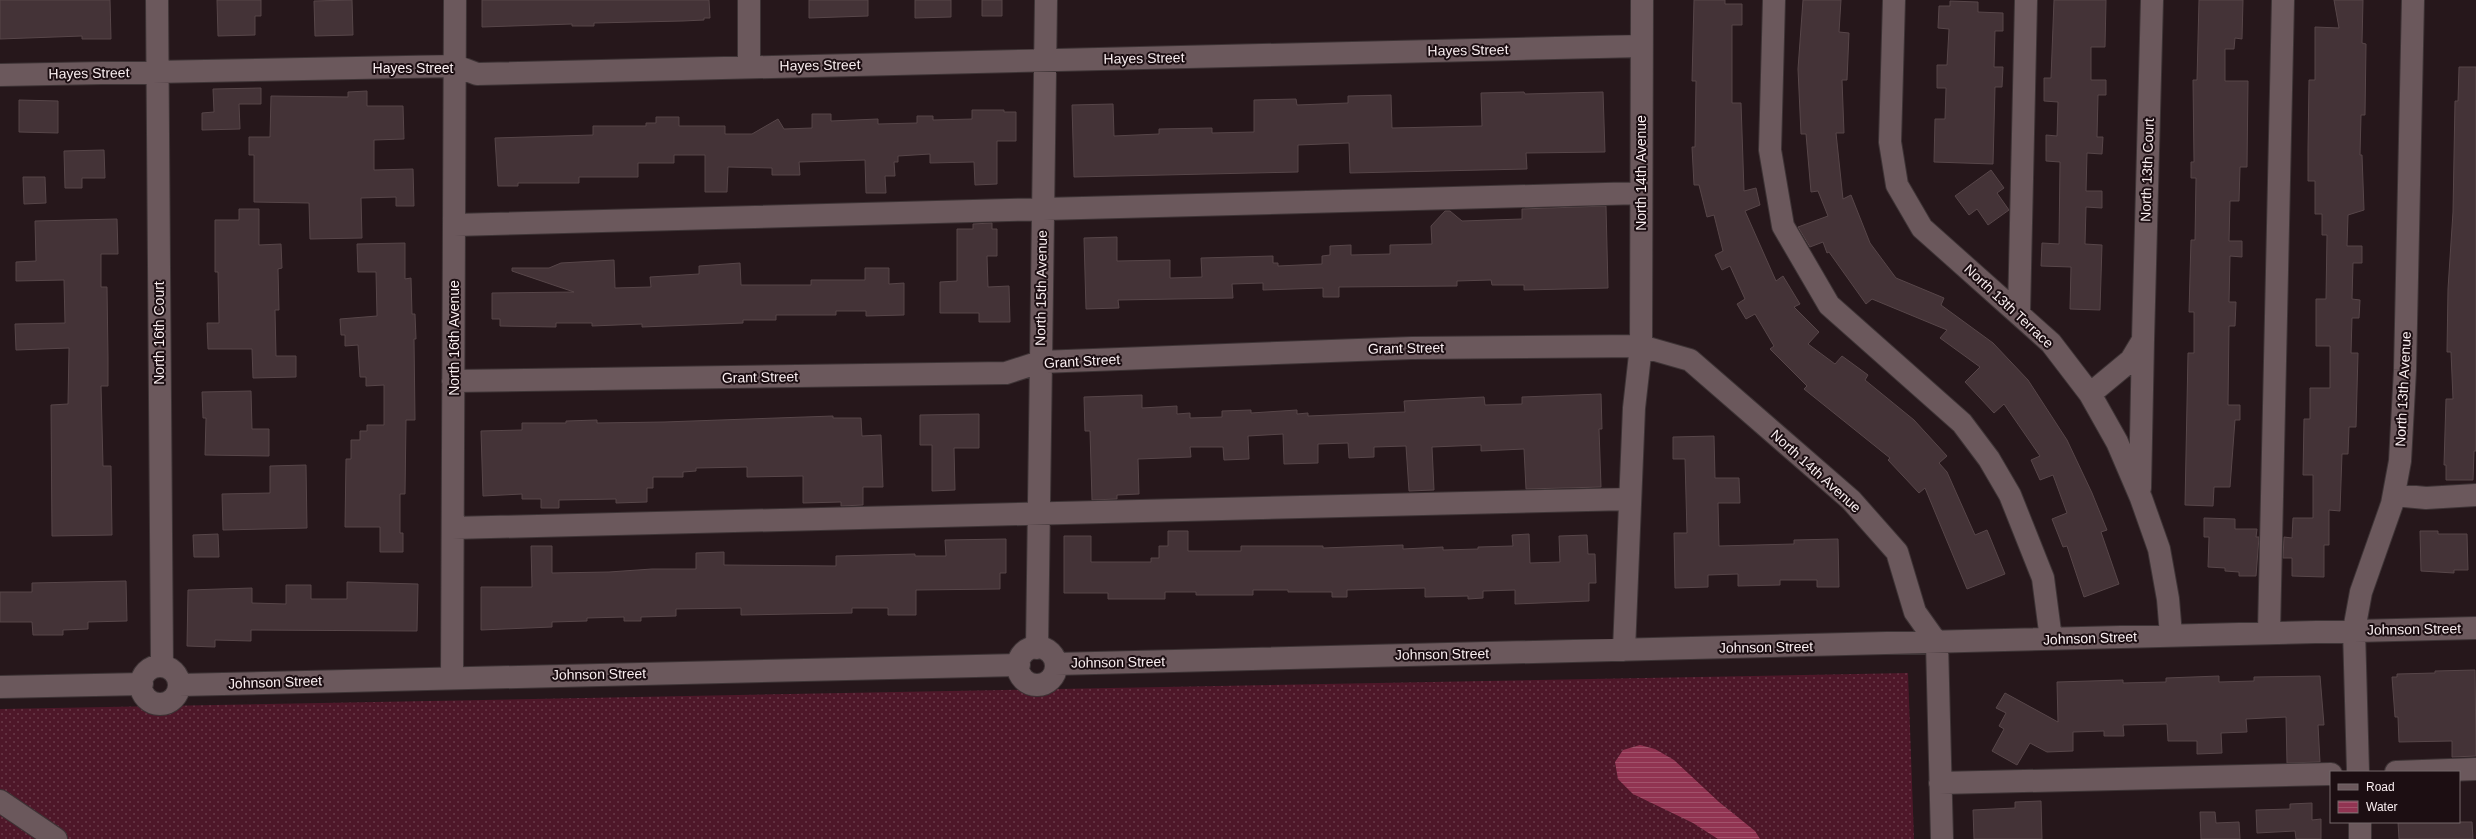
<svg xmlns="http://www.w3.org/2000/svg" width="2476" height="839" font-family="Helvetica,sans-serif">
  <defs>
    <pattern id="grass-dots" width="8" height="8" patternUnits="userSpaceOnUse"><rect width="8" height="8" fill="#4e1729"/><path d="M2 2h.1M6 6h.1" fill="none" stroke="#683948" stroke-width="1.8" stroke-linecap="round"/></pattern>
    <pattern id="water-rules" width="6" height="5" patternUnits="userSpaceOnUse"><rect width="6" height="5" fill="#913452"/><path d="M0 2.5h6" fill="none" stroke="#a1526b"/></pattern>
  </defs>
  <rect width="100%" height="100%" fill="#26171b"/>
  <path fill="url(#grass-dots)" d="M1908,673L1914,839H0V709Z"/>
  <path fill="url(#water-rules)" d="M1640,745L1655,749L1674,760L1719,802L1755,831L1760,839H1718L1693,823L1633,794L1618,779L1615,762L1623,750Z"/>
  <path fill="#443337" stroke="#574649" d="M0,0H110L111,39H82V36L0,39Z
    M217,0H261V16H255V35L218,36Z
    M352,0L353,35L315,36L314,1Z
    M482,0H709L710,18H704V20L683,21L594,23V26H572V24L482,27Z
    M809,0H868V16L809,18Z
    M915,0H951V17L915,18Z
    M982,0H1002V16H982Z
    M1694,0H1725V4H1742V25H1732V103H1741L1744,191L1756,188L1760,205L1745,211L1776,281L1783,276L1800,304L1794,307L1819,332L1808,344L1835,364L1842,356L1868,375L1865,380L1914,420L1947,456L1939,463L1947,472L1975,535L1987,530L2005,574L1967,589L1925,488L1919,493L1888,460L1890,458L1804,389L1807,386L1770,349L1774,346L1755,314L1746,319L1737,304L1745,299L1730,266L1722,270L1715,255L1723,251L1714,215L1707,217L1699,185H1694L1692,147H1695L1696,81H1692Z
    M1803,0H1841L1839,32L1849,33L1847,80H1842L1844,133H1836L1843,199L1851,195L1870,243L1896,278L1944,298L1941,305L1993,343L2028,380L2067,440L2092,493L2107,530L2101,532L2119,584L2084,597L2067,546L2063,547L2052,519L2067,513L2053,475L2040,480L2031,460L2040,456L2004,404L1994,413L1965,382L1980,367L1940,338L1947,330L1872,299L1866,304L1829,252L1827,253L1823,242L1810,247L1798,227L1828,216L1818,191L1811,192L1806,134H1801L1798,69Z
    M2054,0H2106L2105,47H2091V80H2106V95H2098L2097,137H2103L2102,154L2087,153L2086,191H2102V208L2086,207L2085,244L2102,245L2100,310L2070,309L2071,267L2041,266L2042,243L2059,244L2060,162L2046,161V135L2057,136L2058,102L2044,101V78H2051Z
    M2199,0H2243L2242,39L2235,38L2234,49H2225V81H2248L2247,167H2240L2239,201H2230L2229,241H2242V257L2230,256L2229,302H2236L2235,326H2229L2228,405H2240V420H2235L2230,487H2214L2213,506L2185,505L2188,353H2194V312H2189L2191,240H2195L2196,178H2191V162H2194L2193,80H2197Z
    M2334,0H2363L2362,43L2366,44L2365,115H2361L2360,155H2362L2364,210L2348,215L2347,246H2362V263H2353L2352,299L2360,300L2359,318H2352L2351,353H2358L2356,427H2349L2348,454H2342L2340,511L2329,510V545H2324V577L2292,576V558H2283L2284,537L2292,538L2293,518H2313V475H2303L2304,419H2310V388H2330V346H2316V299H2326L2327,235H2322V214H2315V181H2308V150L2309,80H2315V27L2339,28Z
    M1950,1L1978,2V12L2003,13V31H1995L1994,67H2003L2002,87H1995L1993,164L1934,162L1935,119H1945L1946,88H1937V65H1947L1949,29L1938,28L1939,6H1950Z
    M2459,67H2476V451H2474L2473,480H2446V465H2444L2446,399H2453L2451,352H2447L2448,289L2453,212L2455,101H2458Z
    M261,88V104H239L240,129L202,130V113L214,112L213,89Z
    M367,91V106H403L404,139L374,140V170L413,169L414,206H396V197L361,198L362,238L310,239L309,203L254,202V155H249V137H270L271,96L348,97V92Z
    M1524,92L1525,94L1603,92L1605,152L1526,153L1527,169L1350,173L1349,143L1298,145V172L1074,177L1072,105L1113,104L1114,136L1159,134V129L1212,128V133L1254,132V100L1296,99L1297,105L1348,103V96L1391,95L1392,128L1482,126L1481,93Z
    M19,100L58,101V133L19,132Z
    M972,110H1004V112H1016V141H997V184L975,185L974,162L930,163V154L898,156V162H894L895,176H885L886,193H866L865,160L799,162L800,175H772V168L728,167L727,192H705V155H674V163H638V177H579V183H518V186H498L495,138L593,135V126H646V123H656V117H679V126H725V134H752L778,119L784,129L812,128V114H831V121L878,119V124L917,123V116H933V120L972,119Z
    M104,150L105,178H82V188H65L64,151Z
    M1991,170L2004,188L1997,193L2009,210L1988,225L1977,209L1969,215L1955,196Z
    M23,177H45L46,203L24,204Z
    M1606,206L1608,288L1524,290V285H1492L1491,280L1457,281V286L1339,287V297H1323V288L1263,290V283L1232,284L1233,298L1118,300L1119,308L1086,309L1084,238L1117,237V261L1170,260V278L1202,277L1201,258L1273,256V263H1278V266L1322,264V256L1330,255V246L1351,245V255L1390,254V245L1432,244L1431,226L1445,211H1450L1462,221L1522,219V209Z
    M239,209H259V245L281,244L282,268L278,269L279,310H275L276,356H296V377L253,378L252,349H208L207,323H219L218,272H215V220H239Z
    M117,219L118,254H101V287H107L108,358V386H101L103,466H111L112,535L52,536L51,405L68,404L69,348L16,350L15,324L65,323L64,280L16,281V262L36,261L35,221Z
    M992,223V229H997V256H987L988,287L1009,286L1010,322H979V313H940V282L957,281V229H973V224Z
    M405,243V279L411,278L412,314H415L416,339H414L415,420H406L405,494H400V533H403V552H380V527H345L346,459H351V440H360V431H367V425H384V385L366,386V377H360L358,345L345,346V335H341L340,319L377,316L376,272H358L357,244Z
    M614,260L615,288L651,287L650,277L699,274V266L740,263L741,285H811V280H865V268H889V284L904,283V315L866,316V311H836V315H776V320H743V323L642,327V324L592,326V323H556V327L500,326V319H492V293L574,292L512,271V268H549L561,263Z
    M251,391L252,429H269V456L205,455L206,418H203L202,392Z
    M1601,394L1602,429H1599L1601,487L1526,489L1524,449L1481,451V445L1432,447L1434,490L1409,491L1406,446L1374,447V457L1349,458L1348,443L1318,444V463L1284,464L1283,434L1248,436L1249,459L1224,460L1223,447H1190L1191,457L1138,459L1139,494L1117,495V499L1092,500L1090,431H1085L1084,397L1142,395V408L1177,406V414L1190,413V418L1222,417V411L1251,410V413L1297,410V414L1308,413V416L1405,412L1404,401L1484,397L1485,405L1522,404V397Z
    M979,414V448H954L955,490L932,491V445H920V415Z
    M833,416V418H861L862,436L881,435L883,487H863V505L841,506V502L803,503V476L747,477V467L696,468V471L683,472V477H653V488H647V502L616,503V499L559,500V508H541V499H522V494L483,496L481,431L522,430V423H566V421L597,420V423L664,422Z
    M1714,436L1715,478H1739L1740,503H1718L1719,546L1794,544V540L1838,539L1839,587H1817V580H1780V585L1738,586V574L1708,575V587L1675,588L1674,533H1687L1685,459H1673V437Z
    M306,465L307,528L223,530L222,494L270,493V466Z
    M2204,518L2235,519V529H2257L2256,537H2259L2256,576H2239V572L2225,571V568L2208,567L2209,537H2204Z
    M1168,531H1188V551H1241V546H1323V548L1403,545V549L1443,547V550L1478,549V547L1513,546L1512,535L1529,534L1530,563L1560,562L1559,536L1587,535L1588,554H1595L1596,583H1589V601L1515,604V590L1483,591V598L1468,599V596L1425,597V588L1347,590V597H1332V592H1288V590H1253V595H1196V592H1165V599H1108V593H1064V536H1091V562H1151V558H1159V546H1168Z
    M2420,531H2438V534H2467L2468,570H2454V573L2421,571Z
    M218,534L219,557H194L193,535Z
    M1006,539V573H1000V589L916,590V615H888V608H852V613L741,615V608L676,609V616L641,617V621H624V617L587,618V621L552,622V627L481,630V587H532L531,546H552V573L609,572L652,569H696V553L724,552V565L836,566V556L915,554V556H946L945,540Z
    M126,581L127,621L88,622V629L63,630V635H33L32,622H0V592H32V583Z
    M347,582L418,584L417,631L251,630V641L215,640V647L187,646L188,590L252,588V603L286,604V585H311V599H347Z
    M2475,670L2476,756L2452,757V741L2399,742L2398,717H2395L2392,677H2397V674L2435,673V671Z
    M2219,676V682L2254,681V677L2320,676L2324,725H2318L2320,762L2287,763L2286,717L2246,719L2247,732L2221,733L2222,753L2197,754V741H2168L2167,724L2123,725L2124,736H2104V731L2073,732V751L2047,752L2030,743L2017,765L1992,751L2004,729L1999,726L2006,713L1996,708L2005,693L2058,722L2057,682L2123,680V683L2166,682V678Z
    M2041,801L2042,839H1974L1973,810L2015,808V802Z
    M2312,803V820L2321,819V839H2296L2295,831L2257,833L2256,810L2290,809V804Z
    M2200,812H2215L2216,823L2239,822L2240,839H2201Z
    M2398,822H2472L2473,839H2399Z"/>
  <g fill="none" stroke-linecap="round" stroke-linejoin="round">
    <g stroke="#3d3335" stroke-width="24">
      <path id="minor" d="M157,0L162,666
        M749,0V66
        M1774,0L1770,150L1783,226L1829,305L1962,423L1989,459L2010,495L2043,578L2051,639
        M1894,0L1890,142L1897,185L1922,228L2051,343L2090,394L2117,442L2141,498L2159,549L2168,599L2171,635
        M0,75L456,66L477,74L1641,46
        M455,225L1641,193
        M2019,313L2026,0
        M453,381L1006,373L1040,362L1412,348L1641,346L1690,360L1851,500L1897,552L1915,612L1937,643L1942,839
        M2090,394L2131,360L2143,340L2152,0
        M2140,488L2143,340
        M2394,495L2426,498L2476,495
        M453,528L1630,499
        M2269,632L2283,0
        M1018 666a19 19 0 1 1 38 0a19 19 0 1 1-38 0Z
        M1037,648L1046,0
        M1624,650L1634,408L1641,346L1642,0
        M1056,664L2476,628
        M141 685a19 19 0 1 1 38 0a19 19 0 1 1-38 0Z
        M452,677L455,0
        M179,685L1019,665
        M0,687L142,684
        M2358,772L2354,630L2361,592L2392,504L2400,461L2405,370L2413,0
        M2396,772L2476,769
        M1940,783L2331,774
        M0,801L56,839
        M2360,822V839"/>
    </g>
    <use href="#minor" stroke="#6b585c" stroke-width="22"/>
  </g>
  <g text-anchor="middle" stroke-width="4" stroke-linejoin="round" paint-order="stroke">
    <g font-size="14" fill="#f9eef0" stroke="#1c0e12">
      <text transform="translate(1468 50) rotate(-1)" y="5">Hayes Street</text>
      <text transform="translate(1144 58) rotate(-1)" y="5">Hayes Street</text>
      <text transform="translate(820 65) rotate(-1)" y="5">Hayes Street</text>
      <text x="413" y="73">Hayes Street</text>
      <text transform="translate(89 73) rotate(-1)" y="5">Hayes Street</text>
      <text transform="translate(2147 170) rotate(-88)" y="5">North 13th Court</text>
      <text transform="translate(1641 173) rotate(-90)" y="5">North 14th Avenue</text>
      <text transform="translate(1041 288) rotate(-89)" y="5">North 15th Avenue</text>
      <text transform="translate(2009 306) rotate(43)" y="5">North 13th Terrace</text>
      <text transform="translate(159 333) rotate(-90)" y="5">North 16th Court</text>
      <text transform="translate(454 338) rotate(-90)" y="5">North 16th Avenue</text>
      <text transform="translate(1406 348) rotate(-1)" y="5">Grant Street</text>
      <text transform="translate(1082 361) rotate(-3)" y="5">Grant Street</text>
      <text transform="translate(760 377) rotate(-1)" y="5">Grant Street</text>
      <text transform="translate(2403 389) rotate(-87)" y="5">North 13th Avenue</text>
      <text transform="translate(1816 471) rotate(42)" y="5">North 14th Avenue</text>
      <text transform="translate(2414 629) rotate(-1)" y="5">Johnson Street</text>
      <text transform="translate(2090 638) rotate(-2)" y="5">Johnson Street</text>
      <text transform="translate(1766 647) rotate(-1)" y="5">Johnson Street</text>
      <text transform="translate(1442 654) rotate(-1)" y="5">Johnson Street</text>
      <text transform="translate(1118 662) rotate(-1)" y="5">Johnson Street</text>
      <text transform="translate(599 674) rotate(-1)" y="5">Johnson Street</text>
      <text transform="translate(275 682) rotate(-2)" y="5">Johnson Street</text>
    </g>
  </g>
  <rect x="2330" y="771" width="130" height="52" fill="#1c0e12" stroke="#74686b"/>
  <rect x="2338" y="784" width="20" height="6" fill="#6b585c" stroke="#74686b"/>
  <text x="2366" y="791" font-size="12" fill="#f9eef0">Road</text>
  <rect x="2338" y="801" width="20" height="12" fill="url(#water-rules)" stroke="#74686b"/>
  <text x="2366" y="811" font-size="12" fill="#f9eef0">Water</text>
</svg>
